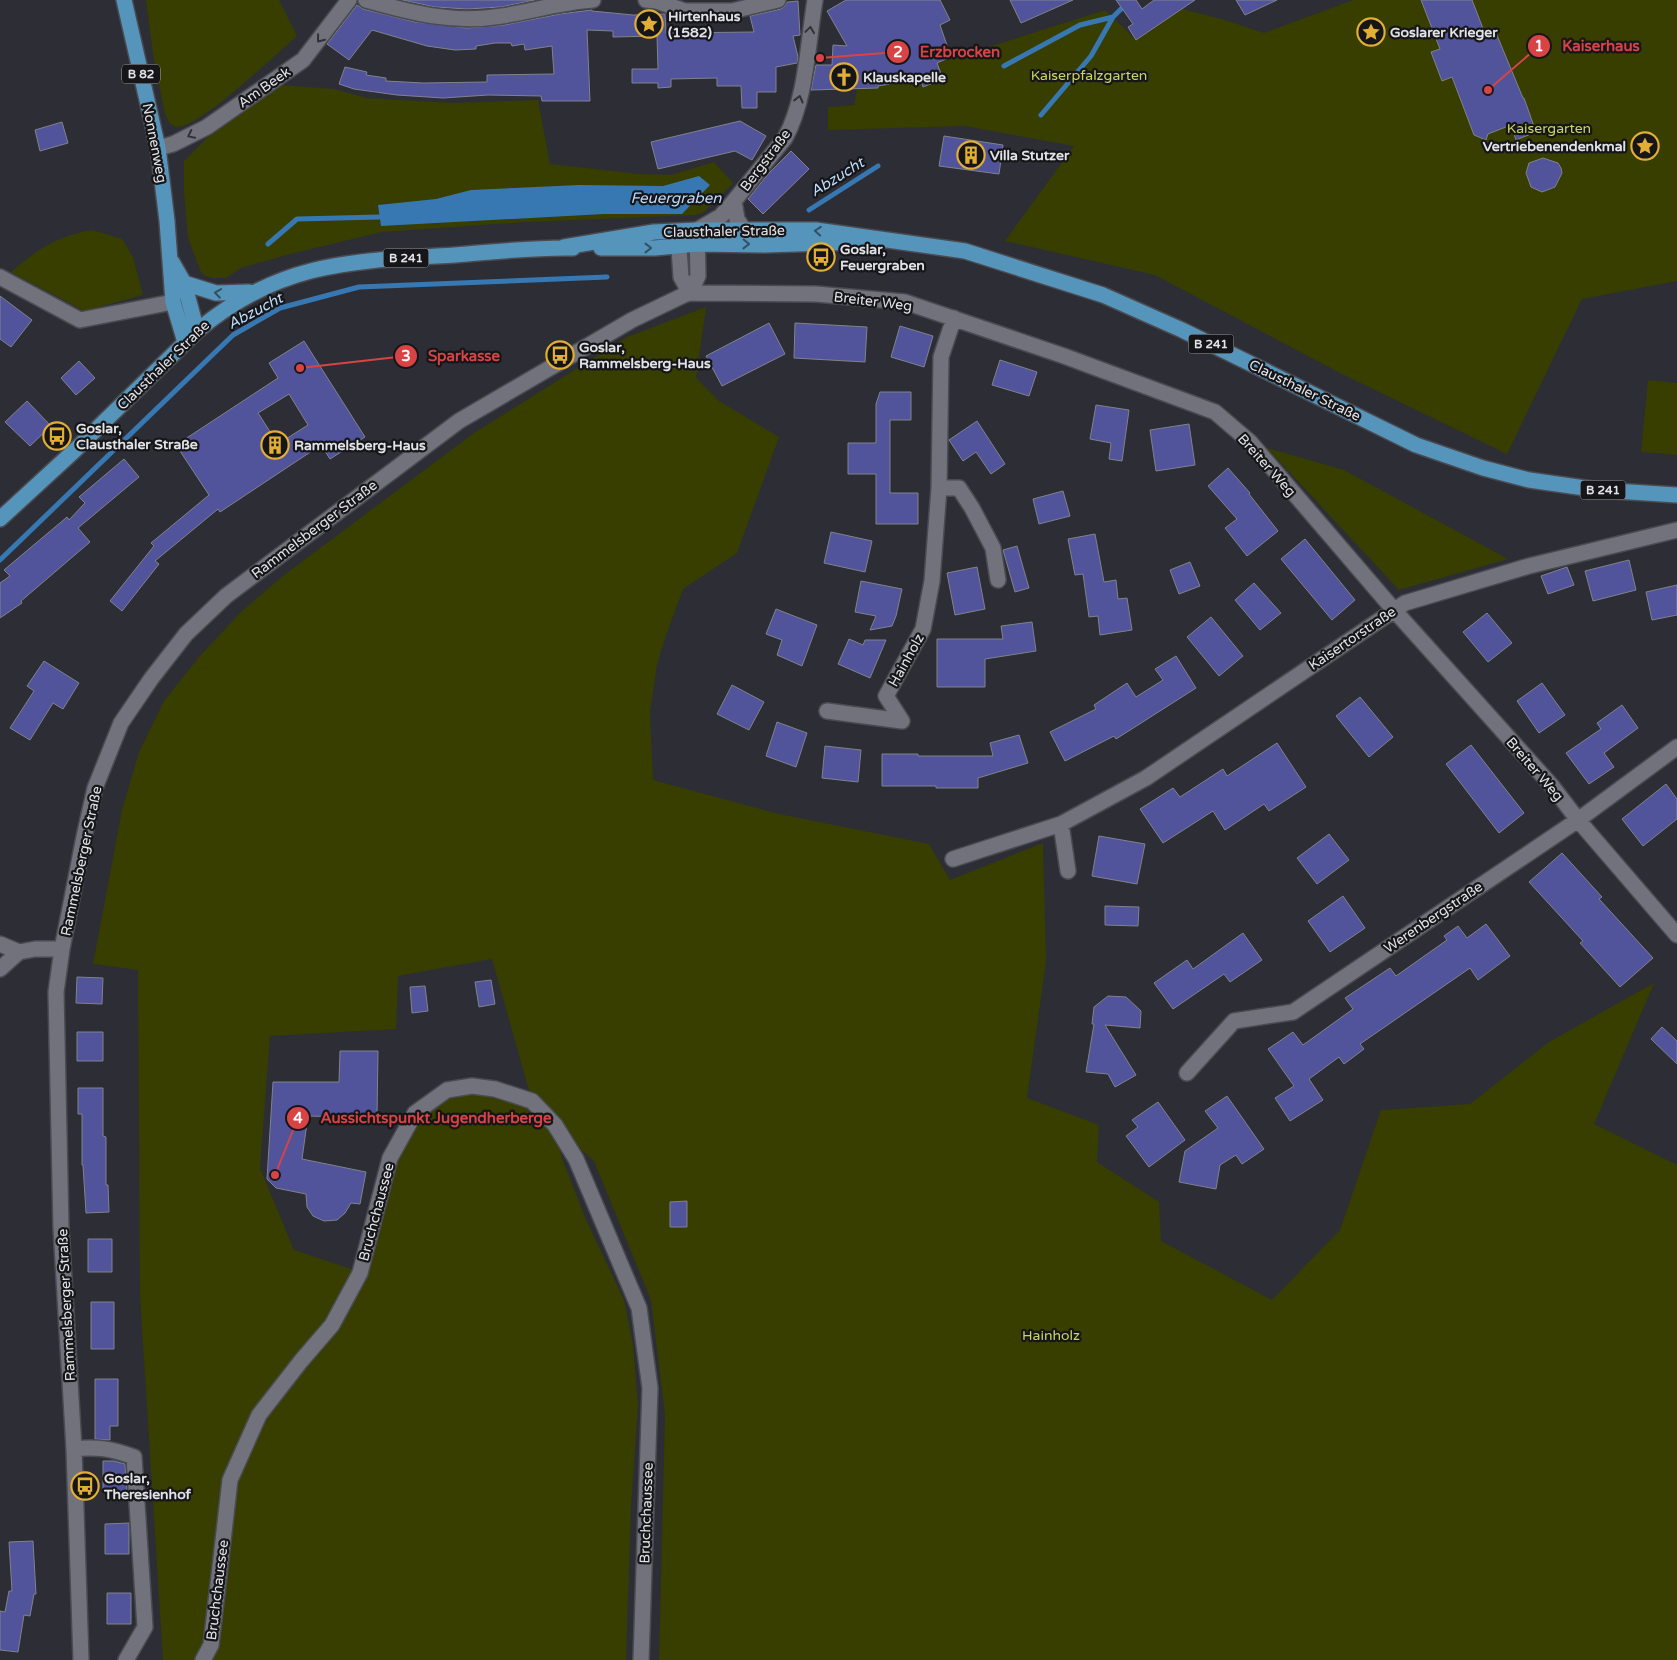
<svg xmlns="http://www.w3.org/2000/svg" width="1677" height="1660" font-family="'Varela Round',sans-serif">
  <rect width="100%" height="100%" fill="#2d2e35"/>
  <path fill="#383d00" fill-rule="evenodd" d="M146,0H279L297,36C276,54 202,126 178,127C175,127 173,125 170,124L165,114L153,54Z
    M1353,0H1677V281L1582,299L1507,454L1340,373L1155,275L1005,241L1074,146L964,126L828,130V107L854,105L857,89L1105,10L1136,40L1182,9L1225,20L1264,33Z
    M281,85L334,89L367,98L453,103L538,100L550,164L640,174L671,175L714,162L733,183L704,212L696,215L526,222L382,232L294,253L241,268L226,278H212L205,276L201,272L188,238L184,193V161L207,138Z
    M92,230L122,239L133,257L143,295L84,311L11,272C38,249 57,236 92,230Z
    M706,307L696,378L719,401L779,437L737,553L683,589L665,638L657,665L650,712L653,780L779,814L929,844L950,880L1043,843L1046,961L1027,1098L1099,1125L1097,1162L1159,1202L1161,1241L1272,1300L1340,1230L1381,1110L1470,1104L1549,1042L1654,983L1594,1124L1677,1165V1660H659L665,1415L651,1300L594,1161L555,1126L562,1159L587,1222L624,1300L633,1345L638,1405L631,1506L626,1660H163L140,1296L138,970L93,964L122,810L139,752L164,701L199,657L241,612L284,575L474,433L627,337ZM492,959L532,1101L447,1090L415,1113L390,1158L360,1272L294,1250L260,1168L270,1036L396,1029L398,976Z
    M1648,380L1677,383V455L1641,452Z
    M1267,448L1344,470L1508,559L1399,590Z"/>
  <path fill="#3878b2" d="M699,176L710,185L682,214H604L381,226L378,205L436,199L471,190L579,185L663,186Z"/>
  <g fill="none" stroke-linecap="round" stroke-linejoin="round">
    <path stroke="#3878b2" stroke-width="5" d="M1004,66L1080,25L1113,17
      M1041,115L1091,56L1113,17L1122,8
      M809,210L878,166
      M268,244L297,219L379,217
      M0,560L233,335L280,308L359,287L607,277"/>
  </g>
  <path fill="#51549b" stroke="#80828b" fill-rule="evenodd" d="M402,0H535L501,7L467,9L435,7Z
    M846,0H940L950,20L940,25L951,57L937,63L943,79L923,87L918,73L890,84L878,86V88L811,90L816,65H832L833,45L847,46L827,11Z
    M1010,0H1073L1021,23Z
    M1116,0H1136L1142,9L1154,0H1195L1136,40L1128,27L1133,24Z
    M1236,0H1277L1245,15Z
    M1421,0H1472L1484,31L1494,28L1523,98H1524L1536,132L1516,140L1511,125L1488,134L1486,140L1474,135L1452,77L1442,81L1431,52L1440,49Z
    M798,1L800,35L793,36L798,57L797,63L776,67V92H757V108H742L741,86H717V78L671,79V87L658,88V83H632V69H658L657,36L613,37V31L587,30L590,101H542L541,96L488,95L443,98L397,95L354,89L339,84L345,67L367,72L366,75L386,78V81L423,83L487,82V75L554,74L552,46L525,50L524,44L512,46L511,43H495L476,46V49L455,50L427,46L372,30L349,60L327,44L357,5L363,9L415,22L467,28L504,25L560,14L592,10V11L633,15L665,14L666,33L754,32L750,16L781,9L785,6L787,2Z
    M740,121L766,136L752,160L735,151L658,169L651,142Z
    M62,122L68,143L40,151L35,130Z
    M944,136L1003,145L999,174L939,166Z
    M791,151L809,169L763,214L748,199L769,173Z
    M1543,158L1558,163L1561,168L1562,173L1555,187L1542,192L1531,187L1526,173L1529,163Z
    M0,296L32,320L11,347L0,339Z
    M769,323L785,354L722,386L706,356Z
    M795,323L867,327L865,362L794,358Z
    M900,326L933,336L924,367L891,357Z
    M304,341L365,437L330,459L321,445L220,512L218,509L155,561L159,564L122,611L110,601L154,546L151,543L209,495L176,445L278,378L269,363ZM289,394L308,425L278,444L258,413Z
    M1000,360L1037,372L1029,396L992,385Z
    M79,361L95,378L76,395L61,378Z
    M880,392H911V420H890V493H918V524H876V474H848V443H876V404Z
    M27,401L51,426L30,446L5,422Z
    M1096,405L1129,410L1122,461L1109,459L1111,443L1090,439Z
    M977,421L1005,464L991,474L976,452L963,461L949,440Z
    M1189,424L1195,465L1156,471L1150,430Z
    M124,459L139,477L78,528L90,542L21,601L22,603L0,618V583L10,576L4,570L67,517L69,520L85,503L79,497Z
    M1228,468L1250,493L1249,494L1278,531L1247,556L1225,528L1237,519L1208,486Z
    M1063,491L1070,516L1039,524L1033,499Z
    M831,532L872,541L865,572L824,563Z
    M1095,534L1104,582L1116,580L1118,599L1127,598L1132,630L1100,635L1098,616L1089,617L1083,574L1075,575L1068,539Z
    M1305,539L1355,600L1332,620L1281,559Z
    M1017,546L1029,588L1015,592L1003,550Z
    M1629,560L1636,590L1593,601L1585,571Z
    M1190,562L1200,586L1179,594L1170,570Z
    M977,567L985,609L955,615L947,573Z
    M1567,567L1574,585L1548,594L1541,576Z
    M861,581L902,589L896,616L892,626L870,630L876,616L855,612Z
    M1254,583L1281,613L1260,630L1235,600Z
    M1677,585V615L1652,620L1646,592Z
    M776,609L817,625L802,666L777,655L782,640L766,634Z
    M1487,613L1512,643L1488,662L1463,632Z
    M1211,617L1243,656L1219,676L1187,637Z
    M1032,622L1036,651L985,659V687H937V639H1003L1001,626Z
    M849,639L863,645L865,640H886L870,678L838,664Z
    M1176,656L1196,688L1116,739L1114,736L1065,761L1050,732L1096,709L1094,705L1127,683L1136,697L1163,680L1155,669Z
    M44,661L79,683L63,709L53,703L30,740L10,728L34,691L27,686Z
    M1542,683L1565,715L1539,733L1517,701Z
    M732,685L764,702L749,730L717,714Z
    M1360,697L1393,737L1369,757L1336,716Z
    M1622,705L1638,728L1604,753L1614,767L1589,784L1566,753L1601,729L1597,723Z
    M777,722L807,733L796,767L766,756Z
    M1019,735L1028,763L978,778V788H936V786H882V754H918V756H993L990,743Z
    M1277,743L1306,787L1269,811L1264,804L1225,830L1213,811L1163,843L1140,809L1173,788L1180,797L1223,769L1227,776Z
    M1471,745L1524,813L1499,833L1446,764Z
    M825,746L861,750L858,782L822,778Z
    M1666,784L1677,799V819L1643,846L1622,819Z
    M1329,834L1349,860L1317,884L1297,858Z
    M1099,836L1145,844L1137,884L1092,876Z
    M1562,853L1602,897L1599,899L1653,958L1620,987L1580,943L1583,941L1529,882Z
    M1343,896L1365,928L1330,952L1308,921Z
    M1105,906L1139,907L1138,926L1105,925Z
    M1486,924L1510,956L1478,980L1470,968L1360,1044L1364,1049L1344,1064L1339,1057L1309,1079L1323,1100L1290,1121L1275,1098L1294,1086L1268,1049L1293,1032L1303,1045L1353,1009L1345,998L1390,968L1396,976L1447,940L1444,936L1458,926L1467,938Z
    M1243,933L1262,960L1230,982L1224,974L1173,1009L1154,983L1187,960L1193,969Z
    M77,977L103,978L102,1004L76,1003Z
    M491,980L495,1004L479,1007L475,982Z
    M425,986L428,1011L412,1013L410,987Z
    M1108,996L1126,997L1141,1011L1140,1028L1105,1025L1136,1075L1115,1087L1108,1074L1086,1072L1094,1024H1092L1094,1007Z
    M1662,1027L1677,1041V1064L1651,1039Z
    M77,1032H103V1061H77Z
    M340,1051H378L377,1118L308,1116L302,1159L366,1172L360,1204L351,1203L345,1213L337,1220L324,1221L313,1216L307,1207L306,1194L276,1188L267,1179L273,1082H339Z
    M78,1088H103V1136L106,1137V1185H108L109,1212L86,1213L83,1165H82V1114H78Z
    M1227,1096L1264,1149L1242,1164L1236,1155L1220,1165L1216,1189L1179,1182L1185,1151L1218,1128L1205,1111Z
    M1158,1102L1185,1140L1149,1167L1126,1136L1138,1127L1132,1120Z
    M687,1201V1227H670V1202Z
    M88,1239H112V1272H88Z
    M91,1302H114V1349H91Z
    M95,1379H118V1426H110V1440L95,1439Z
    M103,1461H114L125,1464L127,1491H103Z
    M129,1523V1554H105V1524Z
    M33,1541L36,1594H34L30,1616L24,1615L18,1652L0,1650V1611L5,1612L9,1591H12L9,1542Z
    M107,1593H131V1624H107Z"/>
  <g fill="none" stroke-linecap="round" stroke-linejoin="round">
    <g stroke="#4a4b51" stroke-width="18">
      <path id="minor" d="M366,0C412,13 454,24 502,16C533,11 562,2 593,0
        M646,0L656,1L685,11H732L778,0
        M158,148L173,144L207,127L303,60L349,0
        M744,230L737,219L734,201L785,138C806,101 808,42 815,0
        M678,234L681,277L690,293
        M0,277L80,320L173,302
        M690,293L698,276L697,230L721,216L734,201
        M939,488H959L972,508L993,548L998,580
        M827,711L902,721L886,696L923,629L932,581L939,488L941,357L954,318
        M1061,824L1068,871
        M953,859L1061,824L1146,778L1405,603L1529,566L1677,530
        M0,944L19,952
        M0,969L19,952L35,949H62
        M1187,1073L1234,1021L1293,1012L1578,820L1677,747
        M74,1449C97,1446 112,1449 134,1457L145,1627L126,1660
        M81,1660L74,1449L61,1228L56,992L62,949L84,837L95,788L121,723L151,679L186,634L226,596L459,421L632,320L684,295L690,293L816,294L905,302L1064,356L1215,412L1250,442L1394,610L1552,786L1578,820L1677,935
        M203,1660L211,1645L230,1480L259,1415L301,1361L332,1325L360,1273L390,1158L415,1113L447,1090L472,1086L495,1089L532,1101L555,1125L576,1159L639,1308L650,1388L641,1660"/>
    </g>
    <g stroke="#4a4b51" stroke-width="18">
      <path id="major" d="M124,0L158,148L167,221L173,302L185,342
        M564,247L654,232L697,230H816L965,251L1103,295L1182,330L1416,445L1483,468L1529,480L1599,490L1677,495
        M601,248H655L697,244L764,245L860,242
        M172,262L184,283L197,331
        M184,283L216,293L249,292
        M0,519L74,451L197,331C280,261 353,261 455,255C494,252 534,247 573,248"/>
    </g>
    <use href="#minor" stroke="#71727b" stroke-width="15"/>
    <use href="#major" stroke="#5695bb" stroke-width="15"/>
  </g>
  <defs><path id="oneway-chevron" d="M-2-3.5L2.5 0L-2 3.5" fill="none" stroke-width="1.6" stroke-linecap="round" stroke-linejoin="round" transform="scale(1.25)"/></defs>
  <g stroke="#313236">
    <use href="#oneway-chevron" transform="translate(810 30) rotate(-82)"/>
    <use href="#oneway-chevron" transform="translate(320 39) rotate(128)"/>
    <use href="#oneway-chevron" transform="translate(799 99) rotate(-76)"/>
    <use href="#oneway-chevron" transform="translate(191 135) rotate(154)"/>
  </g>
  <g stroke="#334f62">
    <use href="#oneway-chevron" transform="translate(818 231) rotate(-176)"/>
    <use href="#oneway-chevron" transform="translate(746 244) rotate(1)"/>
    <use href="#oneway-chevron" transform="translate(648 248)"/>
    <use href="#oneway-chevron" transform="translate(218 293) rotate(-172)"/>
  </g>
  <defs>
    <g id="sight-ring" transform="scale(1.4375)"><circle r="9.5" fill="#161619" stroke="#e2af34" stroke-width="1.5"/><path d="M0-6L1.8-2.2L6-1.7L2.9 1.2L3.7 5.4L0 3.3L-3.7 5.4L-2.9 1.2L-6-1.7L-1.8-2.2Z" fill="#e2af34"/></g>
    <g id="church-ring" transform="scale(1.4375)"><circle r="9.5" fill="#161619" stroke="#e2af34" stroke-width="1.5"/><path d="M-1.2-6h2.4v3.5h3.3v2.4h-3.3V6h-2.4V-.1h-3.3v-2.4h3.3Z" fill="#e2af34"/></g>
    <g id="building-ring" transform="scale(1.4375)"><circle r="9.5" fill="#161619" stroke="#e2af34" stroke-width="1.5"/><path d="M-4-6H4V6H1V3H-1V6H-4ZM-2.5-4.3h1.7v1.8h-1.7ZM.8-4.3h1.7v1.8H.8ZM-2.5-1h1.7V.8h-1.7ZM.8-1h1.7V.8H.8Z" fill="#e2af34"/></g>
    <g id="bus-ring" transform="scale(1.4375)"><circle r="9.5" fill="#161619" stroke="#e2af34" stroke-width="1.5"/><path d="M-5-6H5V4H4V6H2V4H-2V6H-4V4H-5ZM-3.5-4V0h7V-4ZM-3.5 1.2v1.5H-2V1.2ZM2 1.2v1.5H3.5V1.2Z" fill="#e2af34"/></g>
  </defs>
  <g fill-rule="evenodd">
    <use href="#sight-ring" x="649" y="24"/>
    <use href="#sight-ring" x="1371" y="32"/>
    <use href="#church-ring" x="844" y="77"/>
    <use href="#sight-ring" x="1645" y="146"/>
    <use href="#building-ring" x="971" y="155"/>
    <use href="#bus-ring" x="821" y="257"/>
    <use href="#bus-ring" x="560" y="355"/>
    <use href="#bus-ring" x="57" y="436"/>
    <use href="#building-ring" x="275" y="445"/>
    <use href="#bus-ring" x="85" y="1486"/>
  </g>
  <g text-anchor="middle" stroke-width="4.5" stroke-linejoin="round" paint-order="stroke">
    <g fill="#161619" stroke="#a5a6aa" stroke-width="1">
      <rect x="122" y="64.5" width="38" height="19" rx="4"/>
      <rect x="383.5" y="248.5" width="45" height="19" rx="4"/>
      <rect x="1188.5" y="334.5" width="45" height="19" rx="4"/>
      <rect x="1580.5" y="480.5" width="45" height="19" rx="4"/>
    </g>
    <g font-size="12" font-weight="bold" fill="#e2e3e8">
      <text x="141" y="78">B 82</text>
      <text x="406" y="262">B 241</text>
      <text x="1211" y="348">B 241</text>
      <text x="1603" y="494">B 241</text>
    </g>
    <g font-size="14" font-weight="bold" fill="#e2e3e8" stroke="#161619" text-anchor="start">
      <text x="668" y="21">Hirtenhaus<tspan x="668" dy="16">(1582)</tspan></text>
      <text x="1390" y="37">Goslarer Krieger</text>
      <text x="863" y="82">Klauskapelle</text>
      <text x="1626" y="151" text-anchor="end">Vertriebenendenkmal</text>
      <text x="990" y="160">Villa Stutzer</text>
      <text x="840" y="254">Goslar,<tspan x="840" dy="16">Feuergraben</tspan></text>
      <text x="579" y="352">Goslar,<tspan x="579" dy="16">Rammelsberg-Haus</tspan></text>
      <text x="76" y="433">Goslar,<tspan x="76" dy="16">Clausthaler Straße</tspan></text>
      <text x="294" y="450">Rammelsberg-Haus</text>
      <text x="104" y="1483">Goslar,<tspan x="104" dy="16">Theresienhof</tspan></text>
    </g>
    <g font-size="14" fill="#c9d660" stroke="#161619">
      <text x="1089" y="80">Kaiserpfalzgarten</text>
      <text x="1549" y="133">Kaisergarten</text>
      <text x="1051" y="1340">Hainholz</text>
    </g>
    <g font-size="14" fill="#e2e3e8" stroke="#161619">
      <text transform="translate(264 87) rotate(-35)" y="5">Am Beek</text>
      <text transform="translate(155 143) rotate(79)" y="5">Nonnenweg</text>
      <text transform="translate(765 160) rotate(-53)" y="5">Bergstraße</text>
      <text transform="translate(724 231) rotate(-1)" y="5">Clausthaler Straße</text>
      <text transform="translate(873 301) rotate(7)" y="5">Breiter Weg</text>
      <text transform="translate(163 365) rotate(-44)" y="5">Clausthaler Straße</text>
      <text transform="translate(1305 390) rotate(26)" y="5">Clausthaler Straße</text>
      <text transform="translate(1267 465) rotate(48)" y="5">Breiter Weg</text>
      <text transform="translate(314 529) rotate(-37)" y="5">Rammelsberger Straße</text>
      <text transform="translate(1352 638) rotate(-34)" y="5">Kaisertorstraße</text>
      <text transform="translate(906 660) rotate(-61)" y="5">Hainholz</text>
      <text transform="translate(1535 769) rotate(49)" y="5">Breiter Weg</text>
      <text transform="translate(81 861) rotate(-78)" y="5">Rammelsberger Straße</text>
      <text transform="translate(1433 917) rotate(-34)" y="5">Werenbergstraße</text>
      <text transform="translate(376 1212) rotate(-75)" y="5">Bruchchaussee</text>
      <text transform="translate(66 1305) rotate(-93)" y="5">Rammelsberger Straße</text>
      <text transform="translate(646 1513) rotate(-88)" y="5">Bruchchaussee</text>
      <text transform="translate(217 1590) rotate(-83)" y="5">Bruchchaussee</text>
    </g>
    <g font-size="15" font-style="italic" fill="#bcdcfd" stroke="#161619">
      <text transform="translate(837 177) rotate(-32)" y="5">Abzucht</text>
      <text x="676" y="203">Feuergraben</text>
      <text transform="translate(255 311) rotate(-28)" y="5">Abzucht</text>
    </g>
  </g>
  <path fill="none" stroke="#d84445" stroke-width="2" d="M1488 90L1539 46M820 58L898 52M300 368L406 356M275 1175L298 1118"/>
  <g fill="#d84445" stroke="#161619" stroke-width="2">
    <circle cx="1488" cy="90" r="5"/>
    <circle cx="820" cy="58" r="5"/>
    <circle cx="300" cy="368" r="5"/>
    <circle cx="275" cy="1175" r="5"/>
    <circle cx="1539" cy="46" r="12"/>
    <circle cx="898" cy="52" r="12"/>
    <circle cx="406" cy="356" r="12"/>
    <circle cx="298" cy="1118" r="12"/>
  </g>
  <g font-size="15" text-anchor="middle" font-weight="bold" fill="#fff">
    <text x="1539" y="51">1</text>
    <text x="898" y="57">2</text>
    <text x="406" y="361">3</text>
    <text x="298" y="1123">4</text>
  </g>
  <g font-size="15" text-anchor="middle" font-weight="bold" fill="#d84445" stroke="#161619" stroke-width="4.5" stroke-linejoin="round" paint-order="stroke">
    <text x="1601" y="51">Kaiserhaus</text>
    <text x="960" y="57">Erzbrocken</text>
    <text x="464" y="361">Sparkasse</text>
    <text x="436" y="1123">Aussichtspunkt Jugendherberge</text>
  </g>
</svg>
